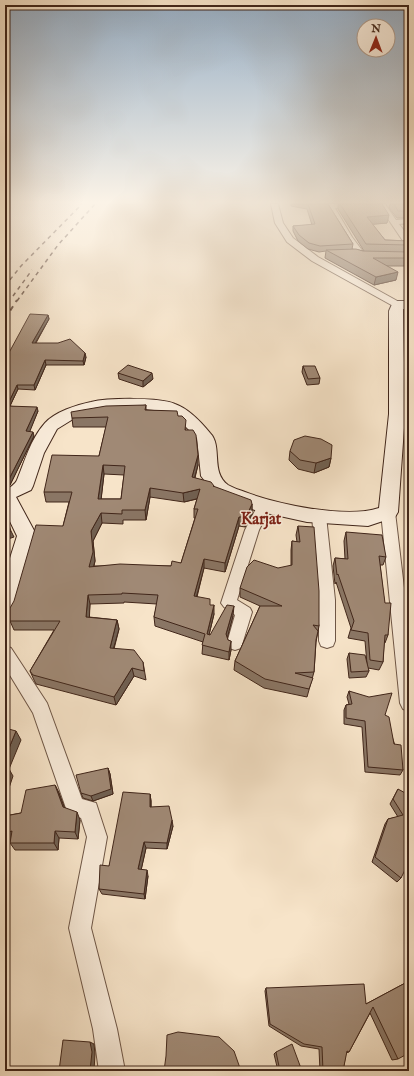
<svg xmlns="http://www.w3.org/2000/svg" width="414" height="1076" font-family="'IM FELL English',serif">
  <rect width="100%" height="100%" fill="#f7e4c9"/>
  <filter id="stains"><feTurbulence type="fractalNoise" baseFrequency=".005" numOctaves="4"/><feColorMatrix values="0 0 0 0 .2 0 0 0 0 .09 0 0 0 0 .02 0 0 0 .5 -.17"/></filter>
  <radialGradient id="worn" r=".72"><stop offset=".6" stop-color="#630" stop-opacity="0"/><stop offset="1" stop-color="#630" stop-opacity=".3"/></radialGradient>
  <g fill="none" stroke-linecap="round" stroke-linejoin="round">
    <g stroke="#6e5646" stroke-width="2">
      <path id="street" d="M271,204H278L283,223L293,238L318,257L401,303V307H395L312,261L287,242L275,223Z
        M360,204L357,207L335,208L352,237L364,253L409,254V258L359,257L345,238L327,206L328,204Z
        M378,204H385L396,220L409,219V223L399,224L409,237V241H403Z
        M264,501L269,503L271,506L259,530L237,600L250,608L252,612L241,648L235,650L229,648L227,643L235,615L224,607L221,603L245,530L259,503Z
        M388,507L393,509L395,512L409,630V711L403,709L400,703L381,512L383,509Z
        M319,511L324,513L326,516L335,600V641L333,646L327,648L321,646L319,641V600L312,516L314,513Z
        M5,646L11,648L47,703L82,799L96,803L107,837L91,928L117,1029L125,1071H99L93,1029L69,928L87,837L81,818L68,814L33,713L5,667Z"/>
    </g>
    <g stroke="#41261a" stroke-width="2">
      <path id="secondary" d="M398,301H409V309H403V311L405,414L398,512L395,517L368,526L307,522L257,511L215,494L201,476L197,438L178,419L166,411L142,409L95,411L78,416L57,429L44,453L33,486L31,490L16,497L37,536L16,610L13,616L5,619V574L17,536L5,511V497L10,496L7,491C9,487 15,485 17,480C25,461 30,440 45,423C55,412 76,405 91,402C107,398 160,397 175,404C189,409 201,422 210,433C223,446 210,472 228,485C233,488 240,490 245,492C277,504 346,519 379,508L389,414V311L393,302Z"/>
    </g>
    <use href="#street" fill="#faeddc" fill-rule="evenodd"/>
    <use href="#secondary" fill="#faeddc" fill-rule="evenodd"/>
    <path stroke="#41261a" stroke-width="1.5" stroke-dasharray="4 4" stroke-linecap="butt" d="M5,286L21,266L82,204
      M13,296L32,270
      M17,301L58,245L95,204"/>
    <path stroke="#41261a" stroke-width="2" stroke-dasharray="5 5" stroke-linecap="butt" d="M5,319L17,300"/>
  </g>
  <path fill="#8a7665" stroke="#41261a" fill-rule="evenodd" d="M291,204H328L353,244L352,249L364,251L338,209V204H382L387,223L372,224L385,240L409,241V266H387L396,280L374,285L325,258L326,251L319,252L308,249L298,241L293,231V226L312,225L307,209L291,206Z
    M390,204H409V218H397L389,208Z
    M48,315L49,319L36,343L86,357L84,365H46L35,390L18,389L10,406L38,411L29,432L34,436L10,485H5V360Z
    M303,366L320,378L319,384L307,385L302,372Z
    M118,373L153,379L143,387L119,379Z
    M146,405V410L178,416L186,430L198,465L195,478L214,486V487L252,504V514L245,527L239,526L225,572L204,568L197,597L210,605L214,614L209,635H210L233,616L227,637L231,650L229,660L202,654L203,642L155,626L154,617L157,604L124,602V603L90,604L89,617L117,620L119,629L114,649L143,662L146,680L134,676L116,705L36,684L34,680L30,671L54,630H14L10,621L63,526L69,502H46L44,492L99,456L106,427H73L72,418ZM104,474L124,475L121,499H101ZM150,497L184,502L197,499L194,509V518H195L181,563L171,566H94L95,561L93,541L102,523L123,524V520H146Z
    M290,451L331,458L329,467L314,473L298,469L289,460Z
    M298,526L319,626L316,642L314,672L307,697L264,688L234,670L235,661L260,606L240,597V588L291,566V550L292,541L297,542L296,535Z
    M346,532L386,557L383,565H380L388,635L385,643H384L383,662L379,670L368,668L369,671L366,677L349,678L347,659L349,653L367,664L365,641L348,638L351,628L336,582L335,584L333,566L335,558L345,559L344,541Z
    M409,540V556L408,553V543Z
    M349,691L385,715L403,770L400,775L365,772L362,727L344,724V710L346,705L349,704L347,697Z
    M108,768L110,774L113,794L93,801L83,798L81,793Z
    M55,785L59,793L64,807L80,820L78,839L59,838L58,850H15L10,843V840L5,842V816L21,813Z
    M398,789L409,800V844L405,847L401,878L397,882L372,862L385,824L388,819L398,817L390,804Z
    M150,794L151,801V807L173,826L167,849L146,848L141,870L148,876L145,899L102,894L99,889L109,866Z
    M409,981L398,1059L392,1060L370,1013L349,1052L346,1053L343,1071H320L319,1049L301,1046L269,1026L265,991L266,988L366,1004Z
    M276,1052L302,1071H313H278L274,1054Z"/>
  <path fill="#706052" stroke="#41261a" d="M389,215L387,223L365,225L367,217Z
    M398,272L396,280L374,285L376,277Z
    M48,315L49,319L33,347L32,343Z
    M85,353L86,357L84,365L83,361Z
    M45,360L46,365L35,390L34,385Z
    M152,373L153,379L143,387V381Z
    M17,385L18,389L8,410L7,406Z
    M37,407L38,411L28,436L26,431Z
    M33,432L34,436L10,485L8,481Z
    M198,455V465L192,487V477Z
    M331,458L329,467L314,473L316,463Z
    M103,465L104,474L100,509L98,499Z
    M150,488V497L146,520L145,510Z
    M200,489V498L184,502L183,493Z
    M252,504V514L245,527L246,517Z
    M101,513L102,523L93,541L95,561L91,576L89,567L91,531Z
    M239,517V526L225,572V563Z
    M11,531L14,537L5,540V533Z
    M204,559V568L194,606V596Z
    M88,595L90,604L89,626L86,617Z
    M214,605V614L207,643V634Z
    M234,606L233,616L226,643V634Z
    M117,620L119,629L111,657L110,648Z
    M231,641V650L229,660V652Z
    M132,668L134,676L116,705L114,697Z
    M16,731L21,740L9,769L13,776L5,800V758Z
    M108,768L110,774L113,794L93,801L91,796Z
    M55,785L59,793L67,814L63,807Z
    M150,794L151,801V813L150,807Z
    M77,812L80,820L78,839L75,832Z
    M172,820L173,826L167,849V843Z
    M12,831L17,838L5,842V833Z
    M55,831L59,838L58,850L54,843Z
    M144,842L146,848L140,875L138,869Z
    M409,842V844L400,850L404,846Z
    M147,870L148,876L145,899L144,894Z
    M90,1042L94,1044L95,1054L94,1071H90Z"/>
  <path fill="#a08975" stroke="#41261a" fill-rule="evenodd" d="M308,204H328L353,244L320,246L309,243L299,235L293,226L315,224Z
    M340,204H382L389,215L367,217L385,240L409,241V245L366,244Z
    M394,204H409V211H398Z
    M356,249L363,251L409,252V258H373L398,272L376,277L326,250Z
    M30,314L48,315L32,343H58L70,339L85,353L83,361L45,360L34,385H17L7,406L37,407L26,431L33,432L8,481H5V360Z
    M128,365L152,373L143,381L118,373Z
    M303,366H315L320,378L308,379Z
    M146,405L145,410L177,411L178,416H182L186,420L185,430H193L196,435L198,455L192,477L211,482L214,486H213L251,500L252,504L246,517H239L225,563L204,559L194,596L210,599V605H214L207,634L210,635L227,605L234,606L226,634L228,640L231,641L229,652L202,645L205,634L154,617L158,595L122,593V594L88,595L86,617L117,620L110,648L134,650L143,662L144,671L132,668L114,697L33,675L30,671L60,621H10V608L14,601L36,525L63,526L72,492H44L52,455L99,456L108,417L72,418L71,412L106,406ZM103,465L125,466L121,499H98ZM150,488L183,493L200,489L194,509H198L181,563L172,561L171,566L120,564L89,567L93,552L91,531L101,513L122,514V510H145Z
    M305,436L321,439L332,445L331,458L316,463L300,460L290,451L294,440Z
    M5,514L11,531L5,533Z
    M298,526L314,527L319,591V626L313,625L318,631L316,640L314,672L295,673L313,678L309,689L265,679L235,661L260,606H282L240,588L247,567L254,560L278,568L292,565V541L300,542Z
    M346,532L382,535L386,557L379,556L385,603H391L388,635H385L383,662L370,660L368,633L351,630L354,621L338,574L337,575L335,558L348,559Z
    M349,653L365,655L369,671L351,672Z
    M349,691L369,697L392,693L385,715L389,717L394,744L401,745L403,770L368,767L365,721L346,718V705L352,704Z
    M5,728L16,731L5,758Z
    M5,765L8,767L5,776Z
    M108,768L111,789L91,796L81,793L76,775Z
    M55,785L63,807L77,812L75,832L55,831L54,843H10L12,831L5,833V816L21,813L26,790Z
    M398,789L407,794L409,800V842L404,846L409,850V862L401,878L375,857L388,819L403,815L393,799Z
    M123,792L150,794V807L169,806L172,820L167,843L144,842L138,869L147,870L144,894L99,889L100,865L109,866Z
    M409,981V1053L398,1059L373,1007L349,1052L347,1051L343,1071H323L322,1047L304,1044L270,1024L266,988L364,984L366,1004Z
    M178,1032L219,1037L234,1051L241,1071H164L166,1056L167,1035Z
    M63,1040L90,1042L92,1052L90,1071H59Z
    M292,1044L302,1071H313H280L276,1052Z"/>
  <linearGradient id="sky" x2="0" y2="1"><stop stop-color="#95adc4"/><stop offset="0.57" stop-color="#fbf3e7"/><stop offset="1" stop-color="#fbf3e7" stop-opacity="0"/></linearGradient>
  <rect width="414" height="355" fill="url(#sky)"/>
  <g text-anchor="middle" stroke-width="3" stroke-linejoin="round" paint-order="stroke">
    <g font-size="16" font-weight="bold" fill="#7a1f14" stroke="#faeddc">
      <text x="261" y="524">Karjat</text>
    </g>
  </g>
  <rect width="414" height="1076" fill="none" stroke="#f7e4c9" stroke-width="20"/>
  <rect x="6" y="6" width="402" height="1064" fill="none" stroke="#41261a" stroke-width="2"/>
  <rect x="10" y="10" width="394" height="1056" fill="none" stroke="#41261a"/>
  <g transform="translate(376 38) rotate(1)"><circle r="19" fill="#faeddc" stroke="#b09d8e"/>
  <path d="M0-3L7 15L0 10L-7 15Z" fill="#8f2418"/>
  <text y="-6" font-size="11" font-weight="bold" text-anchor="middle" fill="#41261a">N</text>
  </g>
  <rect width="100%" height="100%" filter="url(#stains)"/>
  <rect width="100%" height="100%" fill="url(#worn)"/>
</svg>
